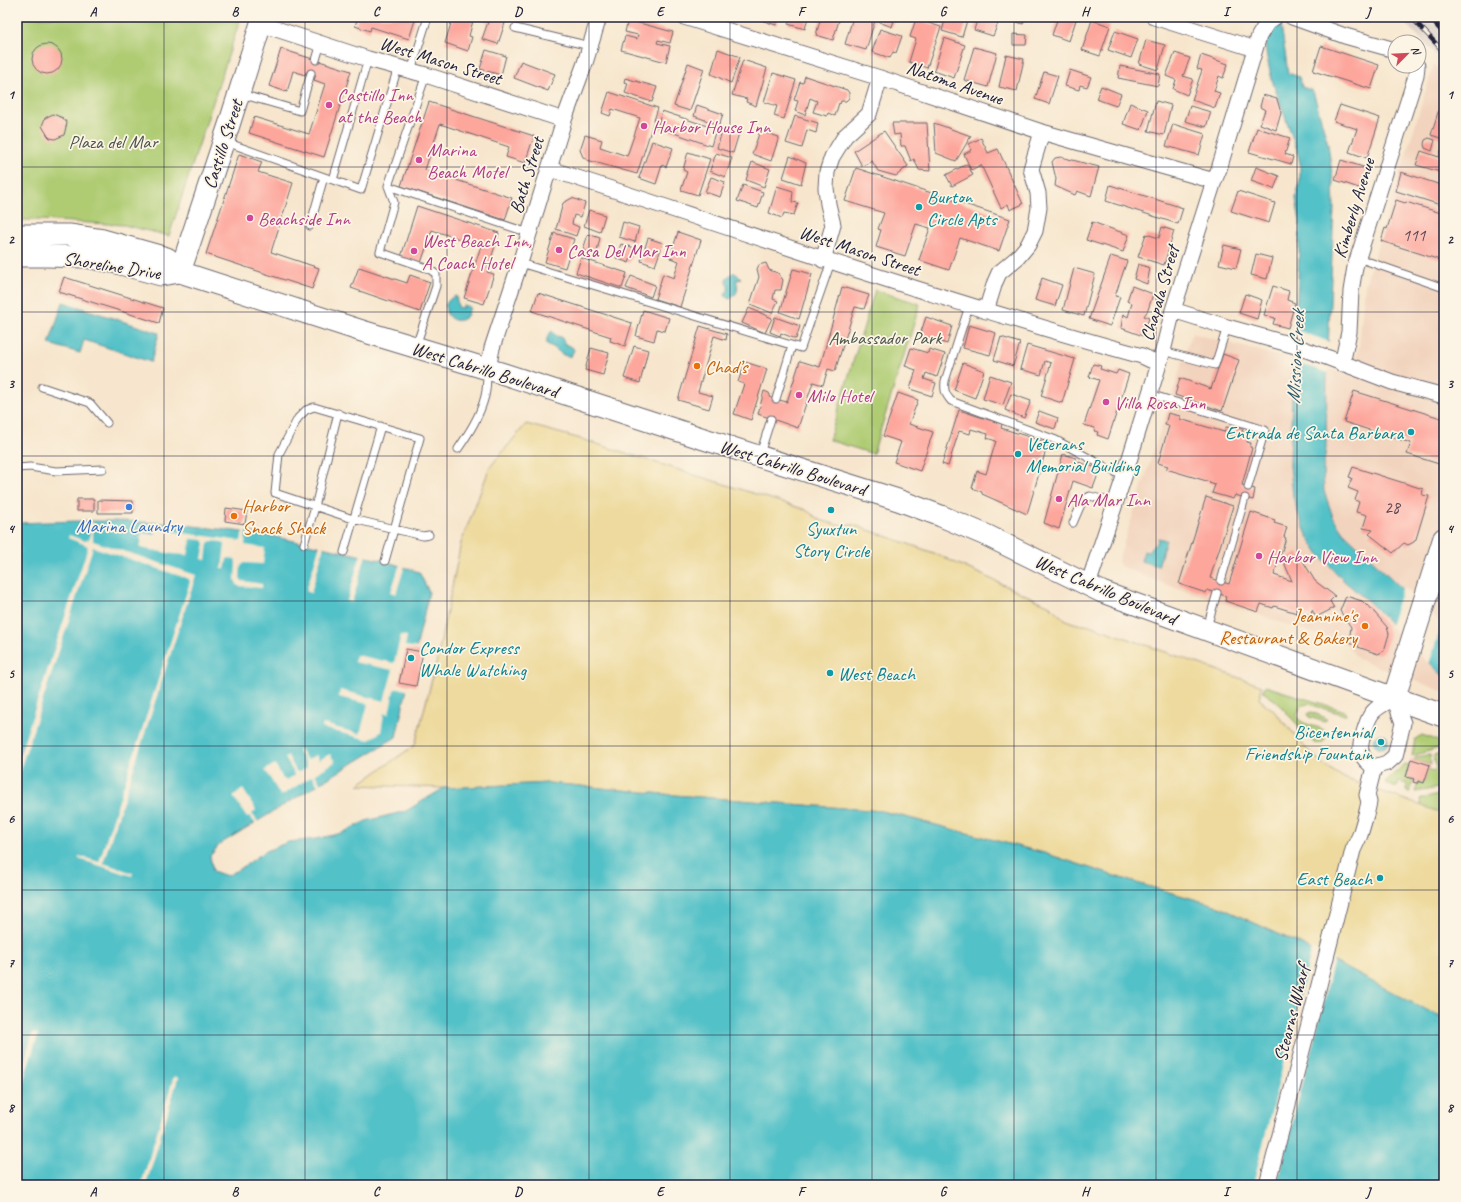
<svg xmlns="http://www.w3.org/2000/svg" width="1461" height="1202" font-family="Caveat,sans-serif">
  <rect width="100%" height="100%" fill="#fcf5e5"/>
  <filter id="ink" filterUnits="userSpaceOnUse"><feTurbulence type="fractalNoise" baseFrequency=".025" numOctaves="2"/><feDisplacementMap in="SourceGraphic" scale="8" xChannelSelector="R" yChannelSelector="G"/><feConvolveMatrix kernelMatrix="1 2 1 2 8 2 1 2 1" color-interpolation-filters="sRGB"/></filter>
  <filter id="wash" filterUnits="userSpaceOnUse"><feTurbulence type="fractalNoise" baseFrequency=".012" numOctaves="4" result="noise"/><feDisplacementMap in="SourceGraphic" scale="16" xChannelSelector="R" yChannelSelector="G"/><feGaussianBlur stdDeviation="0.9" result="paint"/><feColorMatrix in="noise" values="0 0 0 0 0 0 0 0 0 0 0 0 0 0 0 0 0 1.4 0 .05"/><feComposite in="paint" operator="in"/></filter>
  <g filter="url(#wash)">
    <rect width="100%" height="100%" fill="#f7e6cd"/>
    <path fill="#f2d4be" d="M1434,64L1444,75V692L1358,659L1346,644L1159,582L1120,566L1118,561L1192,333L1274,355L1287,356L1350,375L1359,346L1365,286Z"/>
    <path fill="#cfc0ba" d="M1400,17H1444V64L1440,59Z"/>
    <path fill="#afcc73" stroke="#687757" d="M17,17H241L169,236L124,225L40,220H17Z
      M875,290L920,304L873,454L829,440Z
      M1265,686L1345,711L1346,714L1345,715L1309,704C1305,704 1301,705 1299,710C1291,724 1315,725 1322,729C1326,731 1326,736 1325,740C1322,744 1319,744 1314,743L1276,701L1263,692Z
      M1311,712L1326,718V721L1325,722L1309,717L1307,714Z
      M1422,735L1434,739L1439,742V748L1412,756L1415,739Z
      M1440,753H1444V787L1415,792L1418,781L1424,783L1428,770L1433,772L1436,768L1434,755Z
      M1430,755L1431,765L1414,760L1416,757Z
      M1405,764L1409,765L1406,777L1414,779L1409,793L1406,791L1407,784L1399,782L1397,786C1393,786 1387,786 1385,782Z
      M1444,794V814L1421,806L1420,799Z"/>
    <path fill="#eeda9e" stroke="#887e6c" d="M526,424L581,439L806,510L820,520L838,525H854L934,553L1050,606C1065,621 1070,624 1092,626L1262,686L1259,699L1273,710L1311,753L1325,766L1344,778L1444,814V1019L1298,943L1215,905L1133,882L1044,853L882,811L674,795L549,783L444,788L358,785L415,745L437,660L461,543L490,467Z"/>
    <path fill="#53c1c8" stroke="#3a7282" d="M1261,17H1280L1288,73L1299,77L1302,87L1313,91L1328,144L1333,181L1334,208L1327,374L1326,448L1323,471L1324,491L1333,517L1343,532L1444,629V677L1368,601L1344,581L1318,553L1307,535L1299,516L1293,496L1290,465L1293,362L1298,280L1300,222L1296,198L1300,180V163L1297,150L1272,80L1267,58Z
      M732,273H735L741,278L739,280H736C739,288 738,294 730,299L726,297L725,294C731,289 727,286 726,279Z
      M456,296L458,307L463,308V305L470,307L467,316C451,331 434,303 456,296Z
      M63,302L159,333L151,362L84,340L80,353L49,344Z
      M552,331L556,336L561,337L565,344L572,347L574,350L571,356C562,357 559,351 553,347C551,346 549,345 547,344C546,339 548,334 552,331Z
      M78,521H123L177,524L267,535L385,561L419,572L429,592L396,737L220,844L210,856L213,871L227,876L246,865L264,852L288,842L316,839L342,833L366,821L406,811L444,788L549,783L674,795L882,811L1044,853L1133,882L1215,905L1298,943L1444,1019V1185H17V523Z
      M1158,538L1166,540L1158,566L1141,561L1144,551L1147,552L1150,550V548L1157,543Z
      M1374 741a7 7 0 1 1 14 0a7 7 0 1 1-14 0Z"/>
    <path fill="#f7e6cd" d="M1293,329L1330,342L1328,373L1292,361Z
      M90,522H93V541L196,575L103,863L133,873L132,876L79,859V856L99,862L190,582L189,579L93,547L17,779V763L88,547L86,545L68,538L69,535L85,541L90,538Z
      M155,529L241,541L243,531H246L245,545L265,548L263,564L244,563L241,565L240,578L242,581L262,584V588L238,586L235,580L236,562L235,559L229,558L227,559L225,569H222L225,545L223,542L211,541L208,543L206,560L202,559L205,543L203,540L191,539L188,555L173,554L140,548L142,533L155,535Z
      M320,545L324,546L311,593L306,591Z
      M361,554L366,555L352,602L347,601Z
      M400,564L405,565L396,594L391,592Z
      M1403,586L1442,624L1429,664L1390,626Z
      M401,635L407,636L405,646L418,648L409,691L399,688L394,690L389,714L384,713L381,732L369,740L322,728L323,724L360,734L368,704L339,697L340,690L384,701L393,670L354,662L356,655L394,663Z
      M300,749L307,760L316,755L319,760L330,754L335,762L315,774L321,785L319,787L312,776L281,796L265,770L275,764L283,779L287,780L294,776L293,771L285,758L288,756L296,771L299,772L307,768L306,764L298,750Z
      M243,789L256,810L252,814L259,823L256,824L249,816L247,817L233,796Z
      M1312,948L1334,959L1318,1025L1276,1185H1253Z
      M33,1033L38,1034L17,1101V1083Z
      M174,1076L178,1078L146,1185H141Z"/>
    <g id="blocks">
      <path fill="#fda69c" d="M358,17H416L409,39L371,27L370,31L355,26Z
        M453,17H507L498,44L482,39L488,22L474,17L469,36L472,37L468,51L445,43Z
        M759,17H779L776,25L758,19Z
        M791,17H808L805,29L788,24Z
        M821,17H840L833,40L816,35Z
        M853,17H876L866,50L845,44Z
        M881,17H895L892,27L879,22Z
        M946,17H968L962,37L942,31Z
        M978,17H998L996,22L998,23L993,36L974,30Z
        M1009,17H1025L1023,24L1008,19Z
        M1058,17H1077L1069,41L1052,35Z
        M916,19L941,27L927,68L909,62L916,39L910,37Z
        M628,20L673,32L670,43L658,40L657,43L670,46L666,62L621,50L625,36L637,39L638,35L625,32Z
        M1092,20L1110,26L1100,56L1082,50Z
        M880,29L902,36L896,53L893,52L890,58L872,52Z
        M1115,31L1138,39L1131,58L1108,50Z
        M1013,34L1027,35L1026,45H1013Z
        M944,38L965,45L954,78L934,71Z
        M1146,40L1165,45L1158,70L1139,64Z
        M32 59a15 15 0 1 1 30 0a15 15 0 1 1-30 0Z
        M1321,46L1379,65L1371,89L1313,71Z
        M974,47L997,53L988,87L964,80Z
        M281,49L351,71L324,157L249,133L254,117L309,134L325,84L314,80L316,75L306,72L305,75L293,71L287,92L269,86Z
        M718,49L740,57L731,83L711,74Z
        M486,50L506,56L501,75L480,69Z
        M1175,53L1190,58L1183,76L1193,79L1187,95L1173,89L1176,80L1166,76Z
        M1006,55L1024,59L1017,91L999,87Z
        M1201,55L1228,64L1223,78L1219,76L1214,91L1220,93L1215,108L1192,100L1202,70L1197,69Z
        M743,60L767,68L756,106L746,102L747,99L732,95Z
        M521,61L555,74L548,91L514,78Z
        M688,63L704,69L690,111L674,106Z
        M1120,66L1160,74L1158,86L1118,78Z
        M1070,70L1091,77L1087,87L1080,85L1079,90L1065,86Z
        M1044,72L1058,76L1049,104L1035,99Z
        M773,73L796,80L784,119L774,116L777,106L764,102Z
        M805,76L847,90L849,93V98L846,101H841L840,104L839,103L835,116L828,113L827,116L813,112L817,101L810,98L805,115L795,111L798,101L794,100L800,82L803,83Z
        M625,78L657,87L652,102L625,93L628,83L624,82Z
        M1101,86L1121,94L1116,106L1096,99Z
        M609,92L658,108L637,174L587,160L583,157L580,150L585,135L602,140L600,147L627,156L640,118L612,109L610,116L602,113Z
        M1263,95L1277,99L1281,113L1276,130L1260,124L1265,110L1260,107Z
        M1156,101L1171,105L1164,135L1148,131Z
        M429,102L534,136L525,163L506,157L509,147L440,124L425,170L512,198L505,220L401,186Z
        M1130,103L1148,110L1141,130L1123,124Z
        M697,105L723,114L719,125L694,116Z
        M1340,105L1380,118L1367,158L1349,152L1357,129L1334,121Z
        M1190,106L1211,112L1206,127L1185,121Z
        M1439,109L1444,110V139L1431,135Z
        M662,111L716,129L711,146L657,127Z
        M53,114L63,118L67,123L64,135L55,139L50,138L48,136L42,126L45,118Z
        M795,116L818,123L816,133L807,130L802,148L786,143Z
        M892,123H927L930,171L919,170L914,159L911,161L905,146H901L900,134L894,135Z
        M934,123L971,136L956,161L936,153Z
        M1173,124L1205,134L1199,155L1166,146Z
        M723,128L739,133L733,153L717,148Z
        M1257,128L1290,138L1285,154L1293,157L1291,164L1249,152Z
        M760,131L779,137L771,161L752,154Z
        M884,131L908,166L896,176L878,171L872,161L862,166L854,151Z
        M981,138L988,153L998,149L1023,204L1010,210L1008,204L1001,208L981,165L971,170L964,154L972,150L969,144Z
        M1429,138L1435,140L1432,151L1425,148L1424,144L1425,140Z
        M652,141L673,148L666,167L662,165L656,184L639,178Z
        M1444,142V173L1416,165L1421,151L1439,157Z
        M688,152L710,159L698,195L681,190L687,172L683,170Z
        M716,153L732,158L725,177L710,171Z
        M239,154L262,162L258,172L293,183L271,252L319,268L312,289L206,254Z
        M790,156L806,163L801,184L783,178Z
        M1061,157L1099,167L1091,196L1077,191L1075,195L1055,186L1056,179L1052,162L1055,158Z
        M1341,160L1369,169L1362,189L1335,180Z
        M752,162L770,169L764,187L746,180Z
        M967,164L973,175L952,186L946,175Z
        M1256,167L1279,176L1274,189L1251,181Z
        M856,168L1010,219L999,251L960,238L949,270L919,260L930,228L916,224L905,256L876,247L881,230L878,229L884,213L845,201Z
        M1401,172L1444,186V206L1396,191Z
        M711,177L725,182L720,197L705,192Z
        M743,185L763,192L758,208L737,201Z
        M1110,185L1183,208L1178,224L1106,201Z
        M777,186L793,191L792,202L798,203L794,215L784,213L782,218L769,213Z
        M1238,191L1275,203L1269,223L1231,211Z
        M572,198L585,203L581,217L574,215L572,224L579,227L576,236L556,229L563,203Z
        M1396,200L1405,203L1406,202L1444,214V246L1440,260L1381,241L1385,228L1387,229Z
        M417,206L499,233L487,272L494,274L484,304L464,298L481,246L432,230L421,263L401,257Z
        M589,210L605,215L600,232L584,226Z
        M623,222L639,227L635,242L619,237Z
        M1092,222L1129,235L1123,252L1086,240Z
        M1162,227L1174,231L1164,265L1138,257L1146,234L1159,238Z
        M678,232L701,240L680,307L655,299L663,274L674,278L679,261L670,258Z
        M554,233L574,239L565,268L545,262Z
        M588,234L600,238L596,256L583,250Z
        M648,238L663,243L655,266L641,261Z
        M621,244L635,248L629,263L616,258Z
        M1224,245L1241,249L1236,268L1219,264Z
        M1256,254L1272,258L1267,279L1251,275Z
        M1111,256L1127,261L1115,296L1120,297L1110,326L1089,319Z
        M581,258L627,273L622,288L576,273Z
        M766,263L769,270L778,273L783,280L781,290H775L773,299L778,301L772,313L750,304L759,277L757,269L759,265Z
        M1138,264L1150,268L1147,284L1134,279Z
        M359,267L407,283L410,275L430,282L420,312L351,288Z
        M1074,268L1095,274L1084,316L1063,310Z
        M793,269L812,274L799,319L780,312Z
        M631,276L655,285L651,297L626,288Z
        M64,277L163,308L159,323L59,292Z
        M1042,278L1062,285L1055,306L1035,300Z
        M1132,286L1153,294L1148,310L1144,316L1149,318L1143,336L1121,328L1123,314L1128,317L1132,303L1127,301Z
        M1273,286L1289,291L1287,300L1295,303L1288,328L1273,324L1275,318L1264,315Z
        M842,287L869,295L864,309L855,307L835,371L828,369L823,385L813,382L798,428L758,414L764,391L769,393L771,398L787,402L800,361L820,367Z
        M538,293L632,323L625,346L610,341L611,337L532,311Z
        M1245,294L1262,300L1257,319L1239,313Z
        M749,308L772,318L765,333L742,323Z
        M643,310L669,318L665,331L657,329L654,341L636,336Z
        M775,317L800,326L796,339L781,333L780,336L770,332Z
        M926,317L952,326L947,344L920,335Z
        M969,325L996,333L990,355L963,348Z
        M700,326L727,334L726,340L714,336L698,392L713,396L709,409L678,400Z
        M1001,337L1020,343L1013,366L994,360Z
        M1027,345L1075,359L1062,403L1041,396L1051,363L1045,361L1041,375L1020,369Z
        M634,346L648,350L640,383L624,378Z
        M591,348L609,353L603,375L585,370Z
        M911,348L928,353L929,349L945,354L937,377L926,373L924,379L936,383L932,396L910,389L916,370L905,366Z
        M1223,354L1239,360L1222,411L1175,395L1180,378L1211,389Z
        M745,362L767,369L751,420L734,414L744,384L738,382Z
        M963,363L984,371L975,398L954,390Z
        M1093,364L1101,366L1100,369L1116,374L1118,370L1129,374L1108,439L1097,435L1098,432L1094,431L1095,428L1084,425L1099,380L1089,377Z
        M990,375L1011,382L1003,405L983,399Z
        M1354,391L1444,419V448L1439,464L1407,454L1411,443L1344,422Z
        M898,393L918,400L909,424L933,432L920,471L894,462L901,442L883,436Z
        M1011,394L1031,401L1024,418L1005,410Z
        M959,410L1002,424L1001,428L1048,443L1027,514L982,494V492L972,488L977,471L986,474L996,441L987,438L988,434L971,429L970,434L959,431L948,466L942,464Z
        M1039,411L1058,418L1055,429L1035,422Z
        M1168,413L1180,416V419L1224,432L1226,427L1235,429V427L1243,429L1242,432L1249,434L1247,442L1251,443L1250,447L1252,448L1242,485L1255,489L1253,500L1235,495L1233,499L1212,493L1215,485L1209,483L1210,482L1166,469L1168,466L1158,463L1169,426L1165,425Z
        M1063,454L1076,458L1075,461L1100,469L1093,488L1073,481L1059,529L1044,523Z
        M1353,467L1423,489L1422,495L1429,496L1416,539L1414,542L1408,545L1404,543L1393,553L1369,534L1373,530L1363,528L1367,515L1356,512L1359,502L1355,500L1358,492L1348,488L1352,478L1349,477Z
        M1206,497L1233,506L1210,578L1229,584L1251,512L1275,520L1274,523L1287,527L1284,537L1286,538L1274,575L1292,581L1283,560L1298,553L1315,581L1335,596L1330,601L1334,608L1316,617L1312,610L1311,616L1301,613L1300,614L1274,606L1273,608L1261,604L1258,612L1225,601L1226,596L1207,590L1206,593L1179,584Z
        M77,499H94V511H77Z
        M98,500L133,501V513H98Z
        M226,508L247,511L245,524L225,521Z
        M1346,596L1362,601L1367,606L1368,605L1387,627L1389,634L1384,651L1378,654L1358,647V645L1349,642L1351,627L1340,611Z
        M406,649L423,652L416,686L399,683Z
        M1411,759L1430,765L1424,783L1418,781V783H1416L1413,782L1414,779L1406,777Z"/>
    </g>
  </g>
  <g filter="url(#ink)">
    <use href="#blocks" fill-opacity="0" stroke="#6d676e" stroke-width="1"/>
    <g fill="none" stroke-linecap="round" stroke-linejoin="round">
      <g stroke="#6d676e" stroke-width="9">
        <path id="service" d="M515,28L590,46
          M316,60L321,43
          M411,71L428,17
          M241,94L300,111L311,73
          M226,142L361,190L398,67
          M333,180L368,59
          M388,186L529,233
          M310,226L324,177
          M1358,258L1444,288
          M520,263L801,348L831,262
          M969,306L945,381C944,390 945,394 951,401L1056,440L1124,477
          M416,346L436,286V274L429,269L380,252L394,202L388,186L426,75
          M1163,351L1215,365L1227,327
          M42,387L90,403L107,423
          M1150,394L1265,430L1248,487
          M776,399L792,346
          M458,449C469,433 480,416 485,396C487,388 487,379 487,371
          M760,454L771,419
          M17,468L30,467L56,471L103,469
          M1073,523L1083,500L1090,496L1116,503
          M304,544L315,507L338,413
          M344,552L381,426
          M385,561L420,438L314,407L306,410L298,418L279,454L275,493L353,519L423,536L429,535
          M1221,581L1245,498
          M1207,627L1217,593"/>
      </g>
      <g stroke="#6d676e" stroke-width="17">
        <path id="minor" d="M684,17L880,78L1042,132L1214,181
          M1154,17L1255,49
          M1292,17L1345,36L1395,50
          M261,24L368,59L426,75L564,120
          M550,169C747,233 942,301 1142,356L1159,364
          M823,260L833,225L828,204L826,188L827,172L832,157L845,136L869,114L880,78
          M1173,310L1227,327L1292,345L1329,358L1392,382L1444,396
          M986,311L995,282L999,273L1018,257L1028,245L1035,231L1039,208L1038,193L1031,169L1042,132
          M1342,364L1349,332L1351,291L1355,267L1416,76L1417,66
          M488,369L492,348L520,263L564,120L585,63L599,17
          M1088,585L1124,477L1163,351L1173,310L1214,181L1219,169L1259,36L1267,23L1275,17
          M1394,698L1403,723L1395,756L1387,763L1374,767C1357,756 1359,746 1365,729C1367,723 1369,716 1373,712C1378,706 1388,702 1394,698Z
          M1267,1185L1316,997L1353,850L1360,835L1367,811L1369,802L1367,795L1374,767"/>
      </g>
      <g stroke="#6d676e" stroke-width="23">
        <path id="secondary" d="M17,235H69L103,240L167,258L180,272L362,331L504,374L704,439L898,500L941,516L988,536L1102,592L1394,698
          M17,256H47L85,257L117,263L161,275L180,272
          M180,272L229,125L263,17"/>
      </g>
      <g stroke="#6d676e" stroke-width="24">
        <path id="primary" d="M1444,539L1394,698L1444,716"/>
      </g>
      <use href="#service" stroke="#fff" stroke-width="7"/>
      <use href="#minor" stroke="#fff" stroke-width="15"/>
      <use href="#secondary" stroke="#fff" stroke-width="21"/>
      <use href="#primary" stroke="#fff" stroke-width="22"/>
      <g stroke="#22223b" stroke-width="4.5">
        <path id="rail" d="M1411,17L1444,52
          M1429,17L1444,34"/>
      </g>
      <use href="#rail" stroke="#fcf5e5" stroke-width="3" stroke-dasharray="9" stroke-linecap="butt"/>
    </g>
  </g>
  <path fill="none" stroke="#22223b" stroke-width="1" stroke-opacity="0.55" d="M164,17V1185M305,17V1185M447,17V1185M589,17V1185M730,17V1185M872,17V1185M1014,17V1185M1156,17V1185M1297,17V1185M17,167H1444M17,312H1444M17,456H1444M17,601H1444M17,746H1444M17,890H1444M17,1035H1444"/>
  <g fill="#d1479c" stroke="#fcf5e5" stroke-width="1.5">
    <circle cx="329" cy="105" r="4"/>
    <circle cx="644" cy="126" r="4"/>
    <circle cx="419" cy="160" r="4"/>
    <circle cx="250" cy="218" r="4"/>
    <circle cx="559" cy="250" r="4"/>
    <circle cx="414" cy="251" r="4"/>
    <circle cx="799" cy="395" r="4"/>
    <circle cx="1106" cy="402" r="4"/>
    <circle cx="1059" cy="499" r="4"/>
    <circle cx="1259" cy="556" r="4"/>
  </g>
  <g fill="#0f9aa8" stroke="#fcf5e5" stroke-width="1.5">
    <circle cx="919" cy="207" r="4"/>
    <circle cx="1411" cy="432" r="4"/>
    <circle cx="1018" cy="454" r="4"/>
    <circle cx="831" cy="510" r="4"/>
    <circle cx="411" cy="658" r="4"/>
    <circle cx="830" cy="673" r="4"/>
    <circle cx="1381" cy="742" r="4"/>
    <circle cx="1380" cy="878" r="4"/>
  </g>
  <g fill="#e8710a" stroke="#fcf5e5" stroke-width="1.5">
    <circle cx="697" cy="366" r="4"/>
    <circle cx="234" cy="516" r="4"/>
    <circle cx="1365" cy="626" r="4"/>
  </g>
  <circle fill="#3f7fe0" stroke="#fcf5e5" stroke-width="1.5" cx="129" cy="507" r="4"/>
  <g text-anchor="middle" stroke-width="3.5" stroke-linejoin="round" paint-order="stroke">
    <g font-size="17" fill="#594353">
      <text x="1414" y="241">111</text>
      <text x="1392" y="513">28</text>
    </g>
    <g font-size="19" fill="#22223b" stroke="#fcf5e5">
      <text transform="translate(441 60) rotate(17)" y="7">West Mason Street</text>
      <text transform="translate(955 82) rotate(19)" y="7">Natoma Avenue</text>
      <text transform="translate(222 144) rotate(-72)" y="7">Castillo Street</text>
      <text transform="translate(526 175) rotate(-73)" y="7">Bath Street</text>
      <text transform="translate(1353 208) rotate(-73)" y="7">Kimberly Avenue</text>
      <text transform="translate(860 250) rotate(18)" y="7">West Mason Street</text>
      <text transform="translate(112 265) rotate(9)" y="7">Shoreline Drive</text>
      <text transform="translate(1159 293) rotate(-74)" y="7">Chapala Street</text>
      <text transform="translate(485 369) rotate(17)" y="7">West Cabrillo Boulevard</text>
      <text transform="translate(793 467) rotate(17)" y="7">West Cabrillo Boulevard</text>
      <text transform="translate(1106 589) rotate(23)" y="7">West Cabrillo Boulevard</text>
      <text transform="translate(1291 1013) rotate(-76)" y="7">Stearns Wharf</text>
    </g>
    <g font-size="19" fill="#b23c85" stroke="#fcf5e5" text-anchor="start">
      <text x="337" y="101">Castillo Inn<tspan x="337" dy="22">at the Beach</tspan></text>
      <text x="652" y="133">Harbor House Inn</text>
      <text x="427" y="156">Marina<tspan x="427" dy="22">Beach Motel</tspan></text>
      <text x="258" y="225">Beachside Inn</text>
      <text x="422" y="247">West Beach Inn,<tspan x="422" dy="22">A Coach Hotel</tspan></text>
      <text x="567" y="257">Casa Del Mar Inn</text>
      <text x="807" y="402">Milo Hotel</text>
      <text x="1114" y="409">Villa Rosa Inn</text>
      <text x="1067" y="506">Ala Mar Inn</text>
      <text x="1267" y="563">Harbor View Inn</text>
    </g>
    <g font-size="19" fill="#4c554c" stroke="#fcf5e5">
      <text x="113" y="148">Plaza del Mar</text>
      <text x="885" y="344">Ambassador Park</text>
    </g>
    <g font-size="19" fill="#0d838f" stroke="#fcf5e5" text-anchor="start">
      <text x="927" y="203">Burton<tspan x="927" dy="22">Circle Apts</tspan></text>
      <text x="1403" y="439" text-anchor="end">Entrada de Santa Barbara</text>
      <text x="1026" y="450">Veterans<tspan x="1026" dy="22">Memorial Building</tspan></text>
      <text x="831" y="535" text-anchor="middle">Syuxtun<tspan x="831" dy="22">Story Circle</tspan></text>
      <text x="419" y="654">Condor Express<tspan x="419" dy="22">Whale Watching</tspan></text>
      <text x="838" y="680">West Beach</text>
      <text x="1373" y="738" text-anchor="end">Bicentennial<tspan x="1373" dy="22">Friendship Fountain</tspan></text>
      <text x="1372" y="885" text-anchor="end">East Beach</text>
    </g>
    <g font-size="19" fill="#c56008" stroke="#fcf5e5" text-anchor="start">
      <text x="705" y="373">Chad’s</text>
      <text x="242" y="512">Harbor<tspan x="242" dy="22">Snack Shack</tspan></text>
      <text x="1357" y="622" text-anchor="end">Jeannine's<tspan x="1357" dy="22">Restaurant &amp; Bakery</tspan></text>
    </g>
    <g font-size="19" fill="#366cbe" stroke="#fcf5e5">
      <text x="129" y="532">Marina Laundry</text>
    </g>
    <g font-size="20" font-style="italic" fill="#335a6c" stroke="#fcf5e5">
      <text transform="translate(1295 357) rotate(-87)" y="7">Mission Creek</text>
    </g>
  </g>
  <rect width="1461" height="1202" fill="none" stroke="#fcf5e5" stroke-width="44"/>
  <g transform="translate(1407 54) rotate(66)"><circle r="19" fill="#fcf5e5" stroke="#a5a1a1"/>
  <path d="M0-3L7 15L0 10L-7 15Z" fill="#d1495b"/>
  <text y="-6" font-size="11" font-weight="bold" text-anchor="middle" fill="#22223b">N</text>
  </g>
  <rect x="22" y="22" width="1417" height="1158" fill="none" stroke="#22223b" stroke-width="1.5"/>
  <g font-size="13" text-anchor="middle" font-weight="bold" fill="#22223b">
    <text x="93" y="16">A</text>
    <text x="235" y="16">B</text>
    <text x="376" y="16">C</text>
    <text x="518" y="16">D</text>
    <text x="660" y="16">E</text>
    <text x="801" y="16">F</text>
    <text x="943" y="16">G</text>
    <text x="1085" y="16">H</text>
    <text x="1226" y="16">I</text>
    <text x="1368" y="16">J</text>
    <text x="11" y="99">1</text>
    <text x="1450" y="99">1</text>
    <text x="11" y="244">2</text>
    <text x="1450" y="244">2</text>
    <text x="11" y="388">3</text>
    <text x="1450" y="388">3</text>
    <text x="11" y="533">4</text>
    <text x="1450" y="533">4</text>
    <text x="11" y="678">5</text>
    <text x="1450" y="678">5</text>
    <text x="11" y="823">6</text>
    <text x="1450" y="823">6</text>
    <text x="11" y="967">7</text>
    <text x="1450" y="967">7</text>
    <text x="11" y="1112">8</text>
    <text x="1450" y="1112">8</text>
    <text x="93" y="1196">A</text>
    <text x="235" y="1196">B</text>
    <text x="376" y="1196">C</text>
    <text x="518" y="1196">D</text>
    <text x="660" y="1196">E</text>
    <text x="801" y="1196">F</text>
    <text x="943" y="1196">G</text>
    <text x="1085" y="1196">H</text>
    <text x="1226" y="1196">I</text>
    <text x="1368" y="1196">J</text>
  </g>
</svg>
